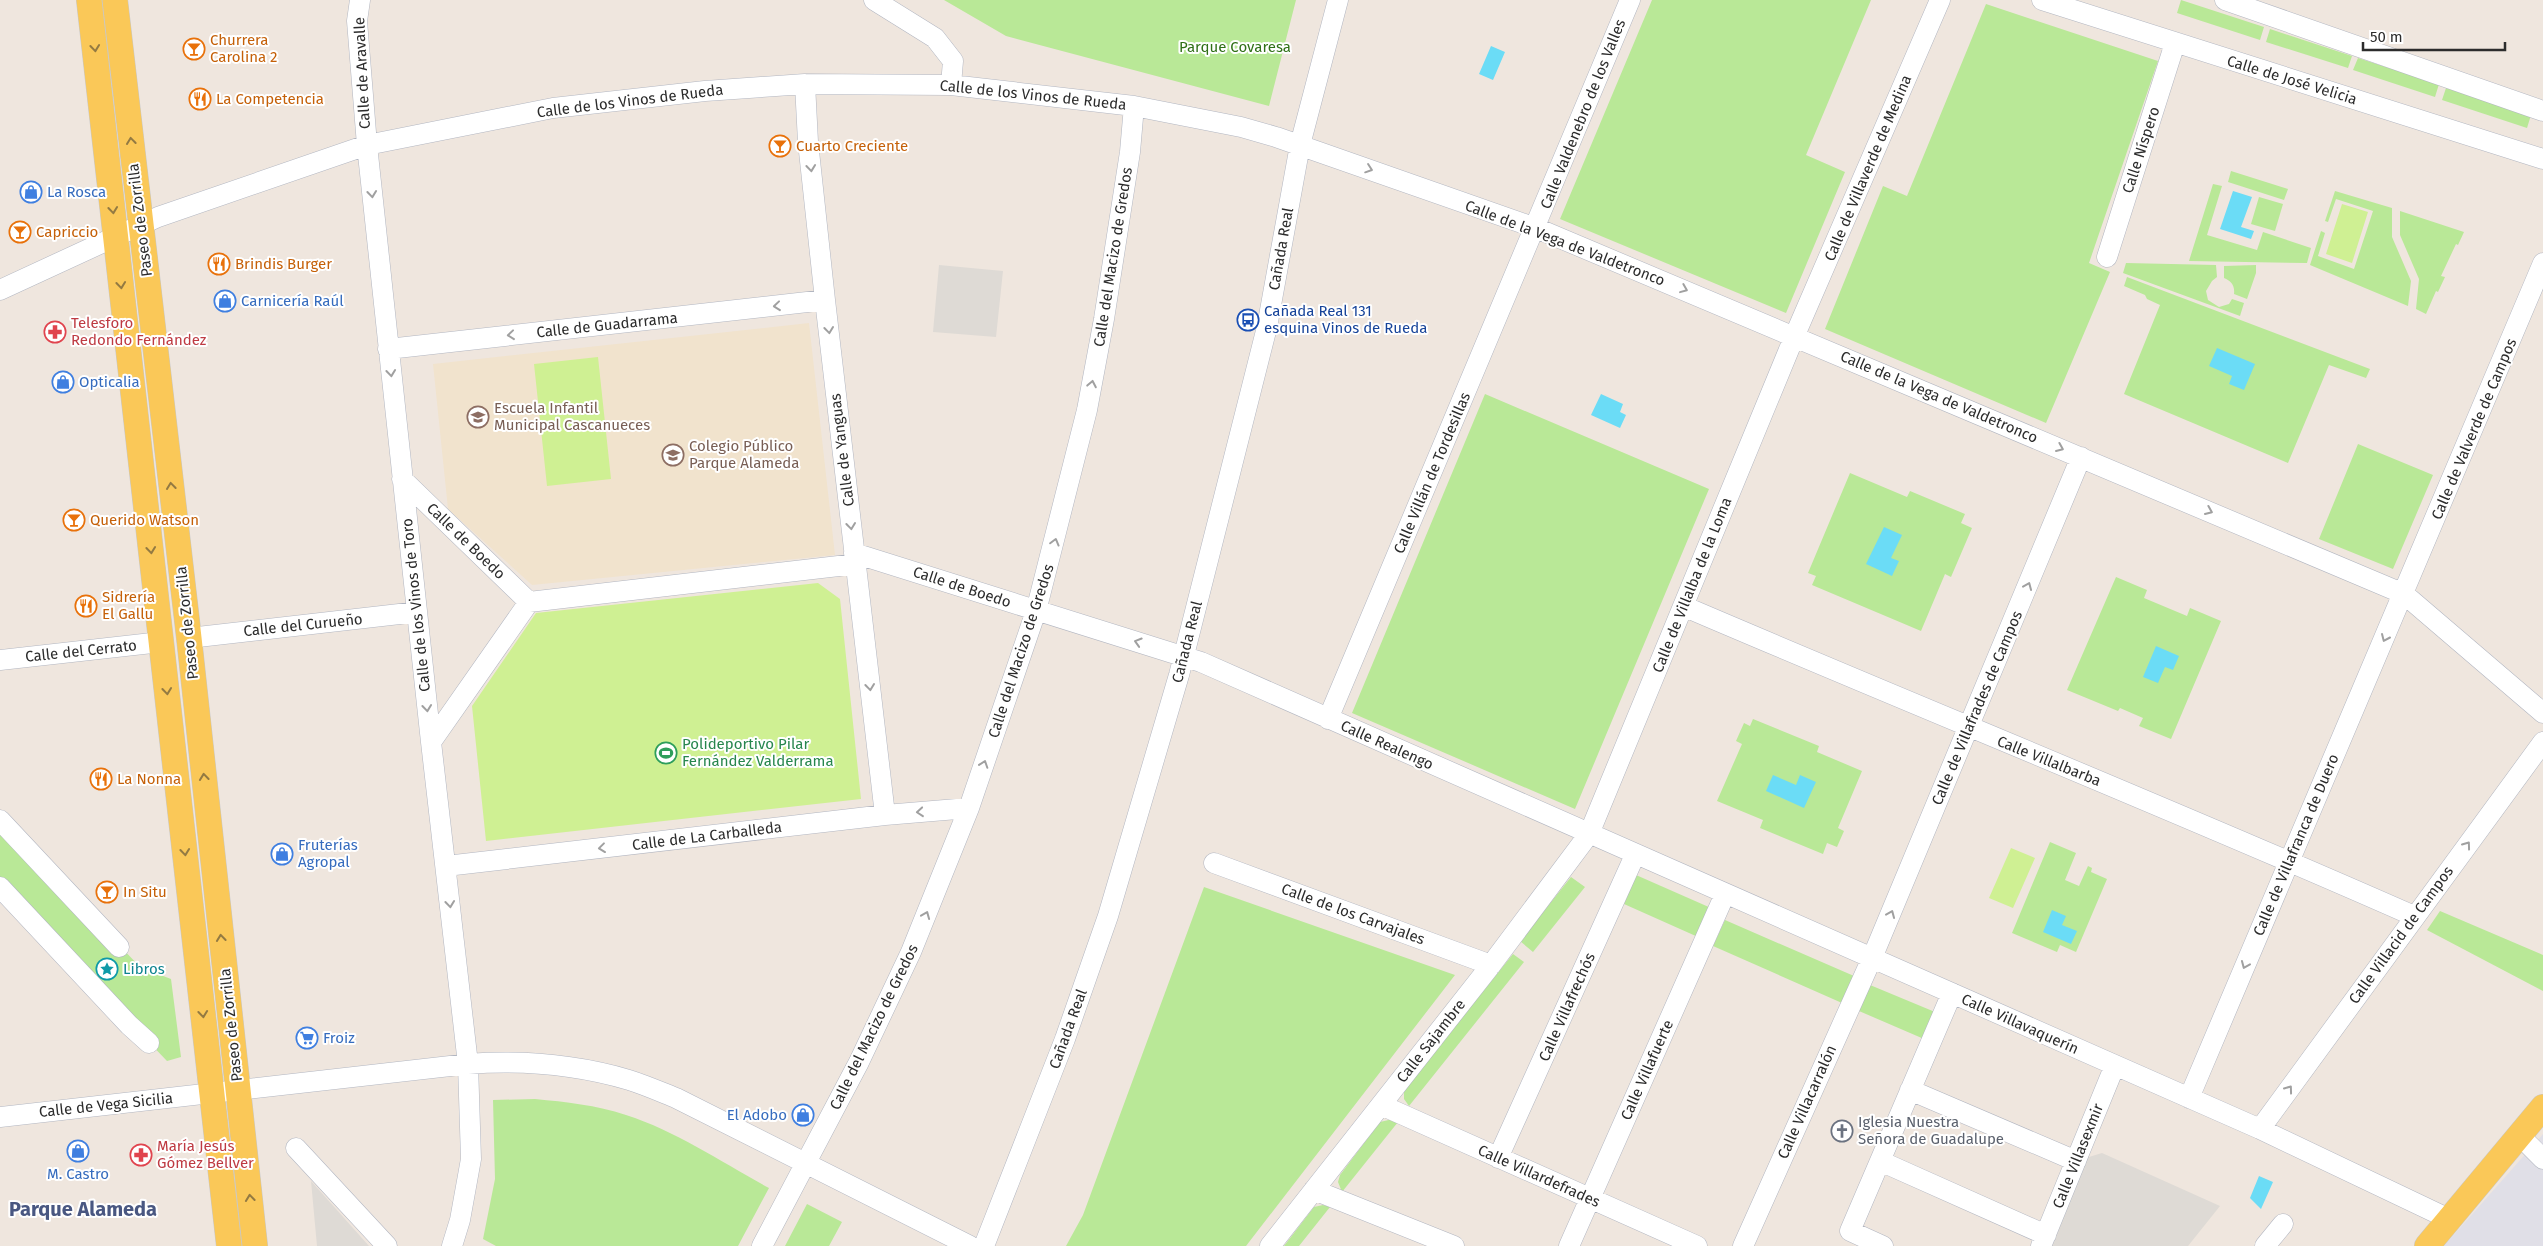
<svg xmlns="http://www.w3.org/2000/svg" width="2543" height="1246" font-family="'Fira Sans',sans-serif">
  <rect width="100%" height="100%" fill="#efe6de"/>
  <path fill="#e0dfe7" d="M2543,1134V1246H2444Z"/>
  <path fill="#f1e3cd" d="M809,323L835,555L532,585L448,509L433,364Z"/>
  <path fill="#b9e897" d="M944,0H1296L1269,106L1006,36Z
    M1652,0H1871L1806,155L1845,172L1786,313L1560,219Z
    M2181,0L2264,27L2260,40L2177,13Z
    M1986,4L2158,61L2089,263L2110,272L2046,423L1825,329L1883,186L1907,196Z
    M2270,29L2352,56L2348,68L2266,42Z
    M2358,58L2439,84L2435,97L2353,70Z
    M2446,88L2531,115L2527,128L2442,100Z
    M2231,171L2288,189L2284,200L2228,182Z
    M2213,184L2222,186L2207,235L2257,250L2263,232L2311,248L2307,263L2189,261Z
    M2335,191L2392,208V237L2411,281L2408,306L2310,265L2321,231L2325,233L2318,256L2354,269L2373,211L2336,199L2328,222L2325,221Z
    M2259,197L2283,204L2275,231L2251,224Z
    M2400,211L2464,232L2458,245L2456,244L2441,276L2445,277L2438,292L2436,291L2426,314L2416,309L2419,279L2400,235Z
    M2126,263L2216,265L2217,277L2212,281L2206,291L2208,300L2219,307L2229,304L2232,299L2244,303L2240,316L2123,273Z
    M2256,265V273L2247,299L2234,294C2235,285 2231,281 2224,278V266Z
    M2127,277L2370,369L2366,378L2329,365L2288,463L2124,394L2160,305L2147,299L2145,295L2124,286Z
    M1485,394L1709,489L1575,809L1352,713Z
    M2358,444L2433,475L2393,569L2319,539Z
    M1850,473L1907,497L1910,491L1965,514L1961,523L1972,528L1951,577L1945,574L1921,631L1812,585L1816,576L1808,573Z
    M2116,577L2147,590L2144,598L2187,616L2190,608L2221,621L2171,739L2139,726L2143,718L2120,708L2118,711L2067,690Z
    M1753,719L1819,746L1817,752L1862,771L1838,828L1844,831L1837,847L1827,843L1823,854L1760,828L1763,820L1717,801L1742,744L1736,741L1744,723L1750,726Z
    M0,820L140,967L171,979L181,1057L167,1061L0,887Z
    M2050,842L2076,853L2065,880L2079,886L2088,866L2092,868L2091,872L2107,879L2076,952L2060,945L2057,952L2012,933Z
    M1636,875L1711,908L1698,937L1624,904Z
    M1571,877L1585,887L1533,952L1520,941Z
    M1204,887L1455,975L1246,1246H1066L1083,1215Z
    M2440,911L2543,955V991L2427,930Z
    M1725,920L1854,976L1842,1003L1713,946Z
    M1513,954L1524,962L1409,1106L1404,1099V1090Z
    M1870,985L1935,1012L1924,1039L1859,1011Z
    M535,1099C566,1102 596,1105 626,1115C676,1131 723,1163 769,1188L738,1246H496L483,1239L495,1179L493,1100Z
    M1393,1119L1398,1122L1342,1192L1338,1182L1340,1175L1380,1122Z
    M807,1204L842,1222L829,1246H785Z
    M1323,1205L1330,1207L1299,1246H1284L1314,1207Z"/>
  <path fill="#cff093" d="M2342,204L2368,212L2352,263L2326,254Z
    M598,357L611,479L547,486L534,364Z
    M818,583L840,599L861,799L486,841L472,706L536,613Z
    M2011,848L2035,858L2013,908L1989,898Z"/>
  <path fill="#dedad5" d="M939,265L1003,271L996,337L933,332Z
    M2102,1153L2220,1206L2188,1246H2052L2046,1235L2076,1161Z
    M311,1181L369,1246H317Z"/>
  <path fill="#6bdcf6" d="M1491,46L1505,52L1493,80L1479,74Z
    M2233,191L2252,197L2241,227L2254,231L2251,239L2220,229Z
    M2217,348L2255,364L2244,390L2229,384L2232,376L2209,366Z
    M1601,394L1623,404L1620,412L1626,415L1620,428L1591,415Z
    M1884,527L1902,535L1891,558L1899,561L1892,576L1866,564Z
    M2156,646L2179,656L2173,670L2165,667L2158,683L2143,677Z
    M1773,775L1796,785L1800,775L1816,782L1804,808L1766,791Z
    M2052,910L2066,916L2062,925L2077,931L2071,944L2043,932Z
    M2259,1176L2273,1182L2261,1209L2250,1198Z"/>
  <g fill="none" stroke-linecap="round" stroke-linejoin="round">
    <g stroke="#b2b6c1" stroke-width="21">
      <path id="minor" d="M360,0L357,21L367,145L431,742L468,1064L471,1159L460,1220L452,1246
        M874,0L935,38L953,61L951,85
        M2042,0L2543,159
        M2225,0L2543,111
        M805,84L808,142L825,300L885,815
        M2107,257L2175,43
        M0,290L158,217L367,145L553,108L705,91L805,84L951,85L1134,106L1241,127L1276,137L1536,228L2404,594L2543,713
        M388,349L825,300
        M402,479L529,602
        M854,553L1201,662L2260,1129L2449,1219
        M1683,606C1926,710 2172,809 2414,916
        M189,638L417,612
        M0,660L161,642
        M1328,719L1630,0
        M431,742L529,602L856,564
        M0,820L119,947
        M1214,863L1491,965
        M446,866L885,815L969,808
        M0,887L129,1025L149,1043
        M1910,1090L2076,1161
        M2189,1098L2543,263
        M1381,1105L1697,1246
        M0,1117L468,1064C521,1060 578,1065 629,1080C645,1085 661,1092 676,1098L970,1246
        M2260,1129L2543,742
        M2519,1135L2543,1159
        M296,1148L387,1246
        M1498,1158L1635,855
        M1880,1161L2046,1235
        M1314,1190L1454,1246
        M762,1246L859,1062L911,952L969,808L1036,611L1087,410L1104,319L1130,152L1134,106
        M984,1246L1065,1039L1108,916L1179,675L1267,327L1300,145L1338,0
        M1270,1246L1491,965L1589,834L1795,335L1940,0
        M1569,1246L1725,894
        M1743,1246L1872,958L2081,457
        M1883,1246L1850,1231L1952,993
        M2041,1246L2115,1065
        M2265,1246L2283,1224"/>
    </g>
    <g stroke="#c8c8c8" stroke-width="26">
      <path id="major" d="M89,0L229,1246
        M115,0L189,638L255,1246
        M2427,1246L2543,1107"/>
    </g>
    <use href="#minor" stroke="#fff" stroke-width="20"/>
    <use href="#major" stroke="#fac858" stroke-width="25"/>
  </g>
  <defs><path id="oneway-chevron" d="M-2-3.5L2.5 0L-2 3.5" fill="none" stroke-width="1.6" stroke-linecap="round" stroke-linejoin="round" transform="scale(1.25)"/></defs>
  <g stroke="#937a42">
    <use href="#oneway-chevron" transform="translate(95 48) rotate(84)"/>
    <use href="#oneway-chevron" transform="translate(131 141) rotate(-97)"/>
    <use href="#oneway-chevron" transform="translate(113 210) rotate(84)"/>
    <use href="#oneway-chevron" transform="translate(121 285) rotate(84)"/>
    <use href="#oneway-chevron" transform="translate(171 486) rotate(-97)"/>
    <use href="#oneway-chevron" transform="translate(151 550) rotate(84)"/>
    <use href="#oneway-chevron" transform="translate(167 691) rotate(84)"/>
    <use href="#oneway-chevron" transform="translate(204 777) rotate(-96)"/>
    <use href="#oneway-chevron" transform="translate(185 852) rotate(84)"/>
    <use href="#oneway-chevron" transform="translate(221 938) rotate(-96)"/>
    <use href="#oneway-chevron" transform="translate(203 1014) rotate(84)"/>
    <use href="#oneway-chevron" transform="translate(250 1198) rotate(-96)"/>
  </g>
  <g stroke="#a0a0a0">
    <use href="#oneway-chevron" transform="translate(811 168) rotate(84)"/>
    <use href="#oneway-chevron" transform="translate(1369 169) rotate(19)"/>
    <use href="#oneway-chevron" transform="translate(372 194) rotate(84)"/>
    <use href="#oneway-chevron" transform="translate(1684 289) rotate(22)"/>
    <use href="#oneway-chevron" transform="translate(777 306) rotate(174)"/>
    <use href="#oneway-chevron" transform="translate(829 330) rotate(83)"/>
    <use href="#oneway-chevron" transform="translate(511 335) rotate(174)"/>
    <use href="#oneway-chevron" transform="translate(391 373) rotate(84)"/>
    <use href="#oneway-chevron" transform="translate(1092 384) rotate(-79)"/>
    <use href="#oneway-chevron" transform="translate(2060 448) rotate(23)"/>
    <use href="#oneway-chevron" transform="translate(2209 511) rotate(23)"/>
    <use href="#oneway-chevron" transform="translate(851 526) rotate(83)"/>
    <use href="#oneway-chevron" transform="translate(1055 542) rotate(-75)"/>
    <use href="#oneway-chevron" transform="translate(2028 586) rotate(-67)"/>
    <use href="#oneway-chevron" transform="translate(2385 638) rotate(114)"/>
    <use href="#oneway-chevron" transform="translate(1138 642) rotate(-163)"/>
    <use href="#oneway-chevron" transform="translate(870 687) rotate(83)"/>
    <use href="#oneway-chevron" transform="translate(427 708) rotate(84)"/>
    <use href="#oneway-chevron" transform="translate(984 764) rotate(-71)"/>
    <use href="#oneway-chevron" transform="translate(920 812) rotate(175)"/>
    <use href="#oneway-chevron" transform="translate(2467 845) rotate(-54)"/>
    <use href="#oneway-chevron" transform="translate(602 848) rotate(173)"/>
    <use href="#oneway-chevron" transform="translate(450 904) rotate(84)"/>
    <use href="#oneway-chevron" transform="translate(1891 914) rotate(-67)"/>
    <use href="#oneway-chevron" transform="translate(926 915) rotate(-68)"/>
    <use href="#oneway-chevron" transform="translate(2245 965) rotate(113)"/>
    <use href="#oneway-chevron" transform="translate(2289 1089) rotate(-54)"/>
  </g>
  <defs>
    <g id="bar-ring" transform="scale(1.125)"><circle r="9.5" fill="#fff" stroke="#e8710a" stroke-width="1.5"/><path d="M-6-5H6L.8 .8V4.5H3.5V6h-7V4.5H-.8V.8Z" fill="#e8710a"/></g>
    <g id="restaurant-ring" transform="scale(1.125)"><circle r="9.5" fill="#fff" stroke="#e8710a" stroke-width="1.5"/><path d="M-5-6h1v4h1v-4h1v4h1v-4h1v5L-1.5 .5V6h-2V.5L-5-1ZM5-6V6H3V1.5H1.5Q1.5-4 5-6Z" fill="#e8710a"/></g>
    <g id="shop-ring" transform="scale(1.125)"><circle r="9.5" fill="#fff" stroke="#3f7fe0" stroke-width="1.5"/><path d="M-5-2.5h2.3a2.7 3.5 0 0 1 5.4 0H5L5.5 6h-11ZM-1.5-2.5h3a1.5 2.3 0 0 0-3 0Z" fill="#3f7fe0"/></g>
    <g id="bus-ring" transform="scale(1.125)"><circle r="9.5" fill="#fff" stroke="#1a4fb4" stroke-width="1.5"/><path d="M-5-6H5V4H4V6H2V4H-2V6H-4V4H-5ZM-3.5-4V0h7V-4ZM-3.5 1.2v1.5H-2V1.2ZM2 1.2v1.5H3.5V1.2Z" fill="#1a4fb4"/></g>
    <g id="pharmacy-ring" transform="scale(1.125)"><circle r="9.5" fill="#fff" stroke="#e0444e" stroke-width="1.5"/><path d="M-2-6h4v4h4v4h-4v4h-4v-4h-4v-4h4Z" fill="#e0444e"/></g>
    <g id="school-ring" transform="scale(1.125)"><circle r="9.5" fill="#fff" stroke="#8d6e63" stroke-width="1.5"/><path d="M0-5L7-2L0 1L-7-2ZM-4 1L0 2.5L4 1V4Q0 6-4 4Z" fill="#8d6e63"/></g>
    <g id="stadium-ring" transform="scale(1.125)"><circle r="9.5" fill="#fff" stroke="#2e9e5b" stroke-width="1.5"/><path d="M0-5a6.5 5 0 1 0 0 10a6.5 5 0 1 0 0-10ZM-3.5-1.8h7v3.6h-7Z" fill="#2e9e5b"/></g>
    <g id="sight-ring" transform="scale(1.125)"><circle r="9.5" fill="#fff" stroke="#0f9aa8" stroke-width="1.5"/><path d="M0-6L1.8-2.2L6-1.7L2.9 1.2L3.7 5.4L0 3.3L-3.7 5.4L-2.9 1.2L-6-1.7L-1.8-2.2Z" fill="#0f9aa8"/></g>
    <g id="supermarket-ring" transform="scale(1.125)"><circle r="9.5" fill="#fff" stroke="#3f7fe0" stroke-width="1.5"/><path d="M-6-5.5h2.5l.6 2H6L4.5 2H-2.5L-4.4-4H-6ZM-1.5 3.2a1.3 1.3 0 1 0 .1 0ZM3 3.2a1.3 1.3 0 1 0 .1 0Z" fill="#3f7fe0"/></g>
    <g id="church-ring" transform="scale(1.125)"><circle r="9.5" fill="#fff" stroke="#6b7280" stroke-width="1.5"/><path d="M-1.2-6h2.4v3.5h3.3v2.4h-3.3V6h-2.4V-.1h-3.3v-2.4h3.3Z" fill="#6b7280"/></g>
  </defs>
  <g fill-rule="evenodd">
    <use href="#bar-ring" x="194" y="49"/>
    <use href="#restaurant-ring" x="200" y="99"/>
    <use href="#bar-ring" x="780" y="146"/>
    <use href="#shop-ring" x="31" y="192"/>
    <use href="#bar-ring" x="20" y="232"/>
    <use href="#restaurant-ring" x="219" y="264"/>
    <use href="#shop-ring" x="225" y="301"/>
    <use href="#bus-ring" x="1248" y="320"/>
    <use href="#pharmacy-ring" x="55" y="332"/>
    <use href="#shop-ring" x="63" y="382"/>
    <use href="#school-ring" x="478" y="417"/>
    <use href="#school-ring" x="673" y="455"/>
    <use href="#bar-ring" x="74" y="520"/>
    <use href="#restaurant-ring" x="86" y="606"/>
    <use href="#stadium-ring" x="666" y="753"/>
    <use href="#restaurant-ring" x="101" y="779"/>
    <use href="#shop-ring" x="282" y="854"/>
    <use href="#bar-ring" x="107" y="892"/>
    <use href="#sight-ring" x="107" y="969"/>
    <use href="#supermarket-ring" x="307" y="1038"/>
    <use href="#shop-ring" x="803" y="1115"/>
    <use href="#church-ring" x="1842" y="1131"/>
    <use href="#shop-ring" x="78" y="1151"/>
    <use href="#pharmacy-ring" x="141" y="1155"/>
  </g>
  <g text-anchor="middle" stroke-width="4" stroke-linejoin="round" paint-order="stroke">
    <g font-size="15" fill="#c56008" stroke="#fff" text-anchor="start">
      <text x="210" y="45">Churrera<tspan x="210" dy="17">Carolina 2</tspan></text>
      <text x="216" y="104">La Competencia</text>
      <text x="796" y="151">Cuarto Creciente</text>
      <text x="36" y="237">Capriccio</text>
      <text x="235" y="269">Brindis Burger</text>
      <text x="90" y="525">Querido Watson</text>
      <text x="102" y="602">Sidrería<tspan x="102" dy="17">El Gallu</tspan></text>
      <text x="117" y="784">La Nonna</text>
      <text x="123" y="897">In Situ</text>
    </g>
    <g font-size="15" fill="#2f7016" stroke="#fff">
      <text x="1235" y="52">Parque Covaresa</text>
    </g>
    <g font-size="15" fill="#2c2c2c" stroke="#fff">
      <text transform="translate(362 73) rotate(-93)" y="5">Calle de Aravalle</text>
      <text transform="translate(2292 80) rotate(17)" y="5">Calle de José Velicia</text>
      <text transform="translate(1033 95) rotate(6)" y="5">Calle de los Vinos de Rueda</text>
      <text transform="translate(630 101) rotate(-7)" y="5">Calle de los Vinos de Rueda</text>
      <text transform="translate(1583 114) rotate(-68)" y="5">Calle Valdenebro de los Valles</text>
      <text transform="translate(2141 150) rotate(-72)" y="5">Calle Níspero</text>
      <text transform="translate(1868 168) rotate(-67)" y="5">Calle de Villaverde de Medina</text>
      <text transform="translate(140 220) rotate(-97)" y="5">Paseo de Zorrilla</text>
      <text transform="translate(1565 243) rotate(21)" y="5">Calle de la Vega de Valdetronco</text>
      <text transform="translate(1281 249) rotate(-80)" y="5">Cañada Real</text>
      <text transform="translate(1113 257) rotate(-81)" y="5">Calle del Macizo de Gredos</text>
      <text transform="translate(607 325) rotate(-6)" y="5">Calle de Guadarrama</text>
      <text transform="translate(1939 397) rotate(23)" y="5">Calle de la Vega de Valdetronco</text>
      <text transform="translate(2474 429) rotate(-67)" y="5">Calle de Valverde de Campos</text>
      <text transform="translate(842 450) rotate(-97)" y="5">Calle de Yanguas</text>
      <text transform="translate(1432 473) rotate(-67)" y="5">Calle Villán de Tordesillas</text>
      <text transform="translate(466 541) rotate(44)" y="5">Calle de Boedo</text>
      <text transform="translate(1692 585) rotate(-68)" y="5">Calle de Villalba de la Loma</text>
      <text transform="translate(962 587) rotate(18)" y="5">Calle de Boedo</text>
      <text transform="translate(416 605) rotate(-96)" y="5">Calle de los Vinos de Toro</text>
      <text transform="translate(187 623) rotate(-96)" y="5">Paseo de Zorrilla</text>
      <text transform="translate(303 625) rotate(-6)" y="5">Calle del Curueño</text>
      <text transform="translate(1187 642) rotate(-76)" y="5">Cañada Real</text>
      <text transform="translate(81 651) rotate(-6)" y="5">Calle del Cerrato</text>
      <text transform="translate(1021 651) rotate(-72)" y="5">Calle del Macizo de Gredos</text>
      <text transform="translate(1977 708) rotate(-67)" y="5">Calle de Villafrades de Campos</text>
      <text transform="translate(1387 745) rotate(24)" y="5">Calle Realengo</text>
      <text transform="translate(2049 761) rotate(22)" y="5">Calle Villalbarba</text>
      <text transform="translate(707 836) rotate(-7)" y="5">Calle de La Carballeda</text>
      <text transform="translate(2296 845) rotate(-67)" y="5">Calle de Villafranca de Duero</text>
      <text transform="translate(1353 914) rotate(20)" y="5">Calle de los Carvajales</text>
      <text transform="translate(2401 935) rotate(-54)" y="5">Calle Villacid de Campos</text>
      <text transform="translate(1567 1007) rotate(-66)" y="5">Calle Villafrechós</text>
      <text transform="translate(2020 1024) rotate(24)" y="5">Calle Villavaquerín</text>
      <text transform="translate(231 1025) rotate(-96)" y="5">Paseo de Zorrilla</text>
      <text transform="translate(874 1027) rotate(-64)" y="5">Calle del Macizo de Gredos</text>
      <text transform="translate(1068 1029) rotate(-70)" y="5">Cañada Real</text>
      <text transform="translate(1431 1041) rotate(-52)" y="5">Calle Sajambre</text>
      <text transform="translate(1647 1070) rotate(-66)" y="5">Calle Villafuerte</text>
      <text transform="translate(1807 1102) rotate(-66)" y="5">Calle Villacarralón</text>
      <text transform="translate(106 1105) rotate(-6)" y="5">Calle de Vega Sicilia</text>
      <text transform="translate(2078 1156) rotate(-68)" y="5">Calle Villasexmir</text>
      <text transform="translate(1539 1176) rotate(24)" y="5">Calle Villardefrades</text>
    </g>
    <g font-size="15" fill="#366cbe" stroke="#fff" text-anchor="start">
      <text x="47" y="197">La Rosca</text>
      <text x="241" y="306">Carnicería Raúl</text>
      <text x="79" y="387">Opticalia</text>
      <text x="298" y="850">Fruterías<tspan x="298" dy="17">Agropal</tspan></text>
      <text x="323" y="1043">Froiz</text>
      <text x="787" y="1120" text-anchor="end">El Adobo</text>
      <text x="78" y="1179" text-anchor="middle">M. Castro</text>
    </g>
    <g font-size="15" fill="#164399" stroke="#fff" text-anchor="start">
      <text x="1264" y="316">Cañada Real 131<tspan x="1264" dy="17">esquina Vinos de Rueda</tspan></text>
    </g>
    <g font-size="15" fill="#be3a42" stroke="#fff" text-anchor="start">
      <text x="71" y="328">Telesforo<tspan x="71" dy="17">Redondo Fernández</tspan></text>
      <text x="157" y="1151">María Jesús<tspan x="157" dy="17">Gómez Bellver</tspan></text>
    </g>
    <g font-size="15" fill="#785e54" stroke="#fff" text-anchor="start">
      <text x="494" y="413">Escuela Infantil<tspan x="494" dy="17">Municipal Cascanueces</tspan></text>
      <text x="689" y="451">Colegio Público<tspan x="689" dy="17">Parque Alameda</tspan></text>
    </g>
    <g font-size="15" fill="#27864d" stroke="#fff" text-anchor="start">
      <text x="682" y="749">Polideportivo Pilar<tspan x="682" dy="17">Fernández Valderrama</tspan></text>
    </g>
    <g font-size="15" fill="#0d838f" stroke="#fff" text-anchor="start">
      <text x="123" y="974">Libros</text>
    </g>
    <g font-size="15" fill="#5b616d" stroke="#fff" text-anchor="start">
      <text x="1858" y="1127">Iglesia Nuestra<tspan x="1858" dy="17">Señora de Guadalupe</tspan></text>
    </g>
    <g font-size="20" font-weight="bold" fill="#495781" stroke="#fff">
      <text x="83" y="1216">Parque Alameda</text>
    </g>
  </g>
  <path d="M2363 42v8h142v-8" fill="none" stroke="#2c2c2c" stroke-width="2.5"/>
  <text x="2370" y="42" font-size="15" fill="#2c2c2c" stroke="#ffffff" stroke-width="4" paint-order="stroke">50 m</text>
</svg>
